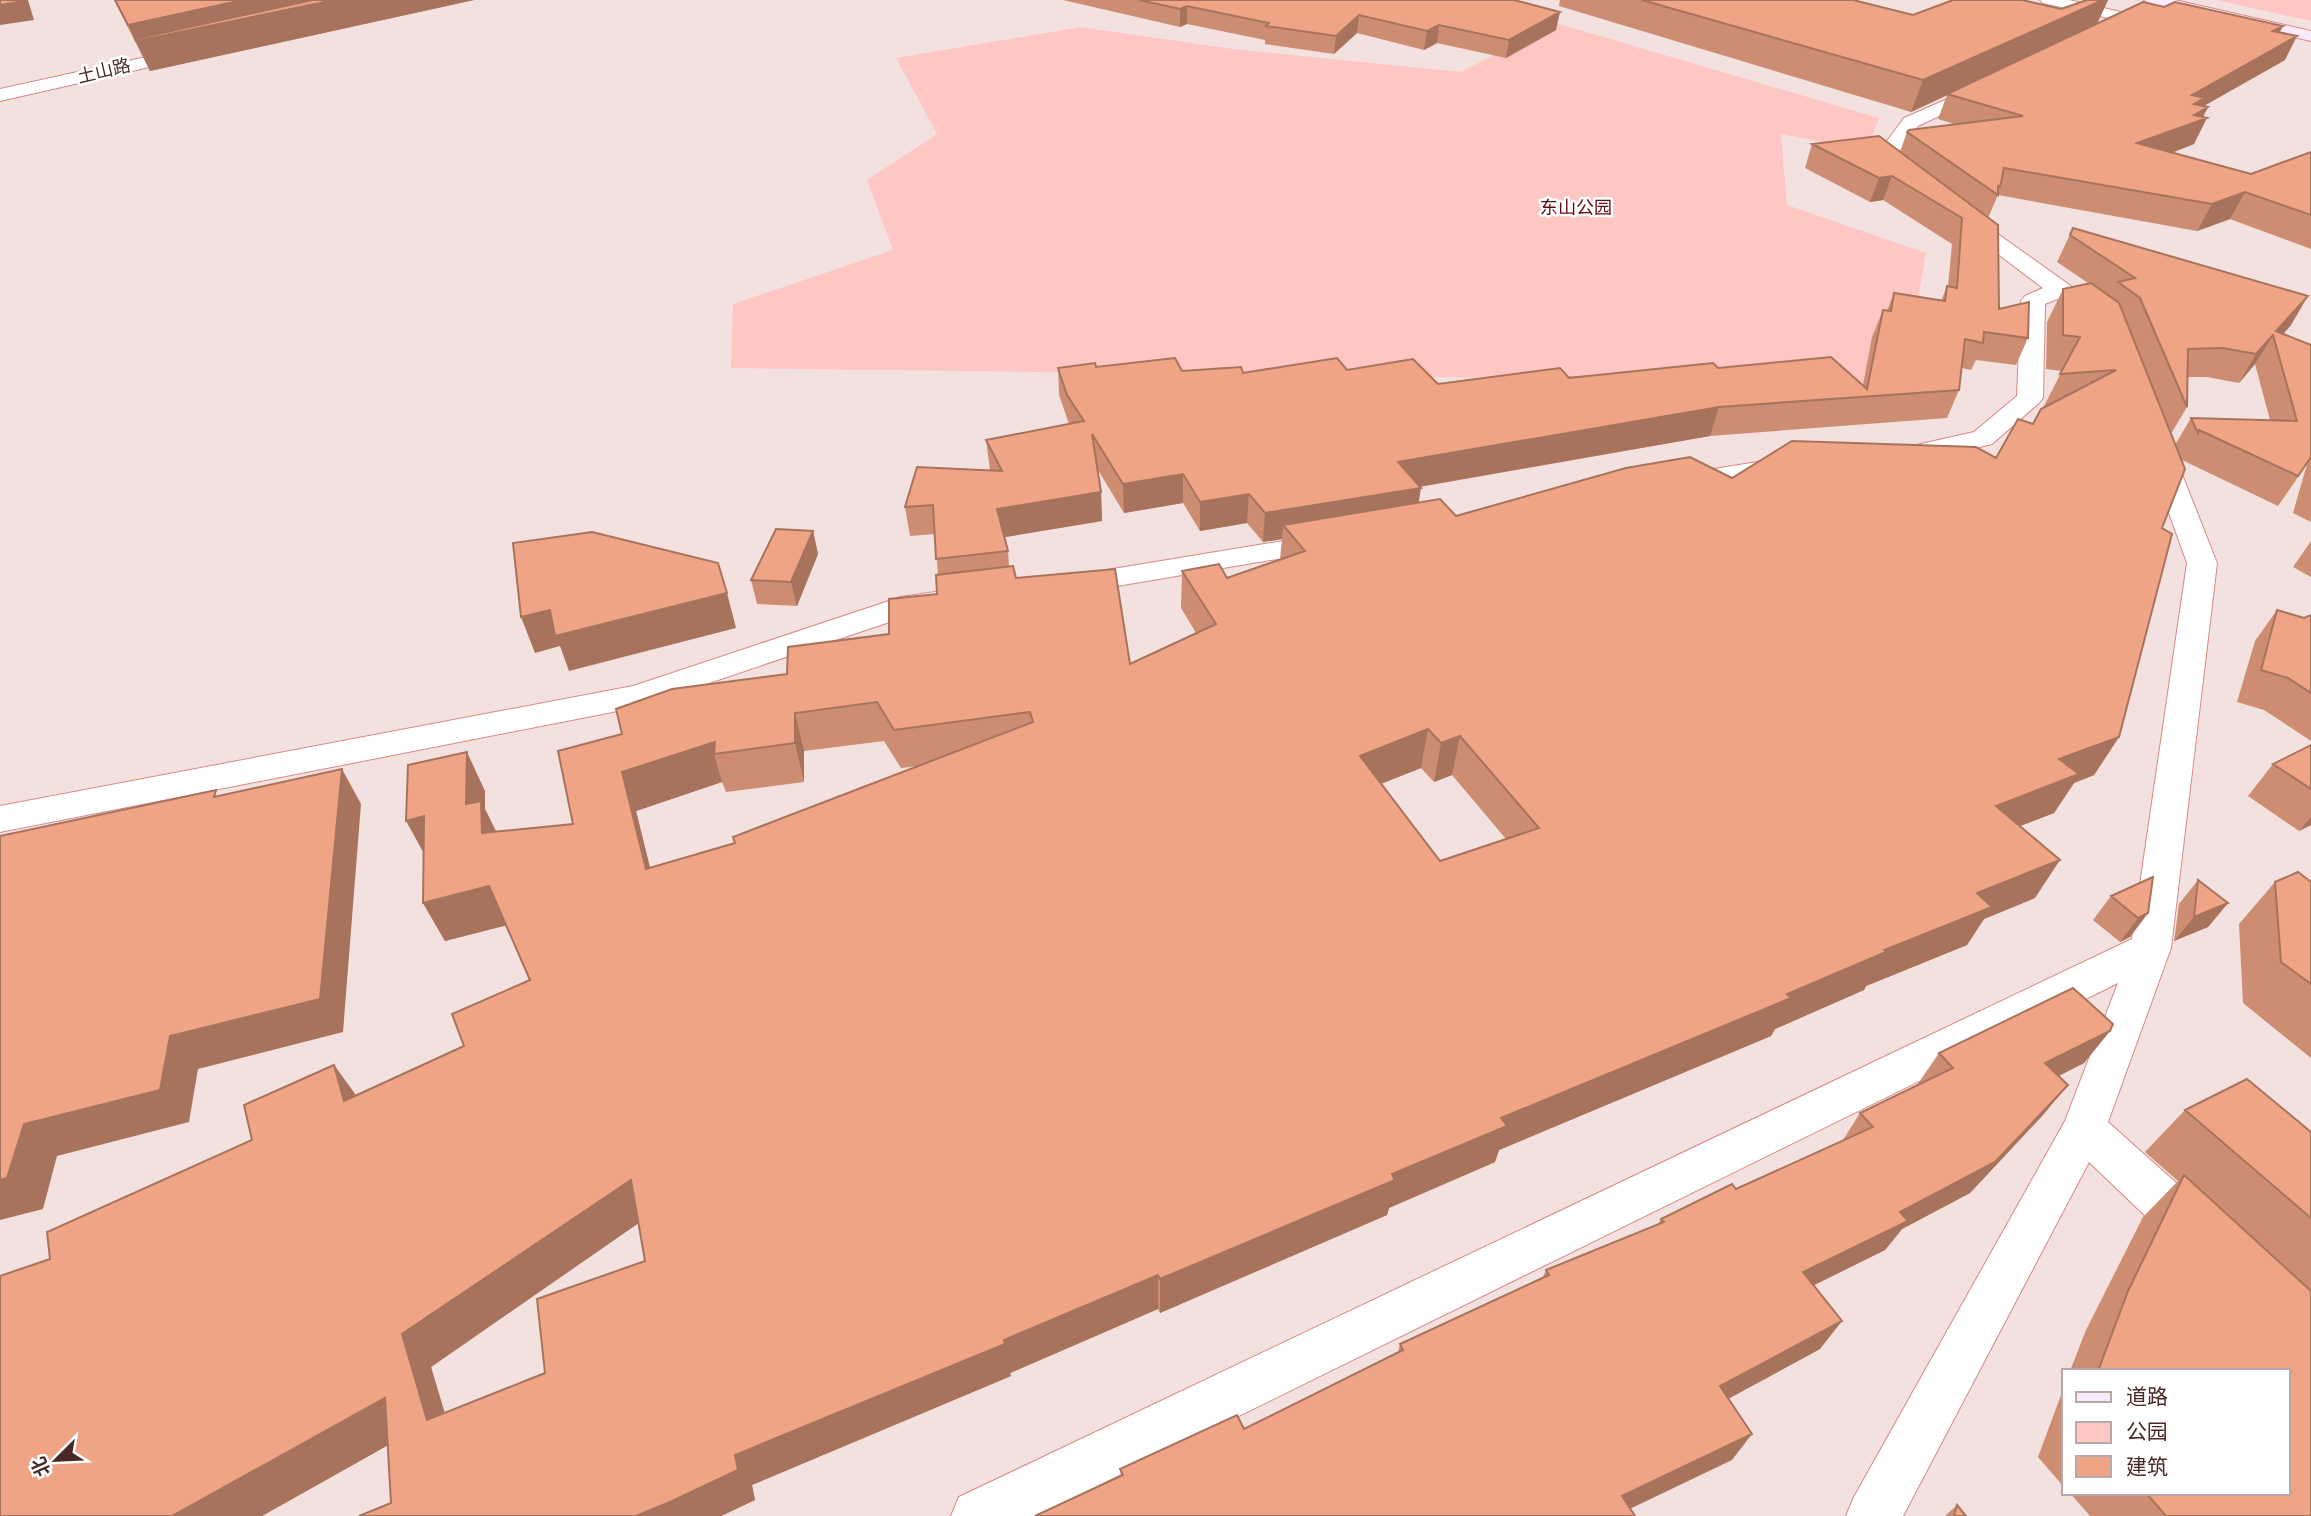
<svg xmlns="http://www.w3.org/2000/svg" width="2311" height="1516" font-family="Poppins,'Noto Sans SC',sans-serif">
  <rect width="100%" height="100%" fill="#f3e1df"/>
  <path fill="#fec7c3" d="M2216,0H2311V21Z
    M1556,23L1879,118L1867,150L1781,134L1787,205L1926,253L1903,383L731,368L733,304L893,250L867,180L937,134L896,58L1081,27L1233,49L1461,72Z"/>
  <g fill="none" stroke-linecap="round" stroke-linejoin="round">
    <g stroke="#d88883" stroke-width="2">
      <path id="minor" d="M2040,0H2069L2138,16L2140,19L2105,37L2097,32L2117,20L2043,3Z
        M1984,83L1993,88L1990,92L1918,126L1894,159L1917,177L1914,181C1899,185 1882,171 1873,160L1904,118Z
        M1960,210L1967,212L2068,284L2113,321L2109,326C2089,331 2072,310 2057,299L2045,304L2043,398L2039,403L1992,444L1900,465L1890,463L1886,457L1890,451L1974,432L2017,396L2021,301L2025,296L2043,288L1953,220L1950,216L1953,212Z
        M2159,441L2169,443L2172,449L2217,563L2171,948L2108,1122L2213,1216L2220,1232L2213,1248L2196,1254L2179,1248L2089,1162L1903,1516H1846L1854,1497L2065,1121L2118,983L1036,1516H951L959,1497L2132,939L2187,563L2146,449L2149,443Z
        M1788,457L1798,459L1802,465L1798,471L1678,491L1668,489L1664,483L1668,477L1678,475Z
        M1326,534L1336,537L1341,543L1336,549L1070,594L1059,592L1055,585L1059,578L1070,576Z
        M935,592L946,595L950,602L946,609L916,613L638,707L0,832V806L633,686L901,597Z"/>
    </g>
    <g stroke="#d88883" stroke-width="2">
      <path id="tertiary" d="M196,46L205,51L202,55L0,101V89Z"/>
    </g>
    <g stroke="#d88883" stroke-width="2">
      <path id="secondary" d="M2144,0H2175L2311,31V41L2152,5Z"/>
    </g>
    <use href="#minor" fill="#fff" fill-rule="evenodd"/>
    <use href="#tertiary" fill="#fff" fill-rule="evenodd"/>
    <use href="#secondary" fill="#fae9fc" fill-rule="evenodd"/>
  </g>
  <path fill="#cd8d72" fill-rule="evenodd" d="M114,0H474L150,71Z
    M1063,0H1514L1556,30L1506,58L1437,43L1424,50L1357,33L1334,54L1265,44V40L1187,24L1180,27Z
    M1560,0H1853L1913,15L2061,9L2087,0H2108L2097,24L2280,32L2285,60L2204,106L2208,107L2203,117L2194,144L2172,153L2251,174L2311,152V249L2230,219L2197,231L1998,195L1988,218L1999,309L2028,338L2016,365L1976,360L1971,370L1962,368L1959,390L1947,418L1710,436L1420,487L1419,503L1456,516L1732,478L1996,458L2033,424L2043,408L2062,371L2046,369L2047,322L2063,289L2088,283L2057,262L2073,228L2291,325L2283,334L2311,345V522L2293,513L2307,464L2278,506L2182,460L2162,528L2119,737L2094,775L2074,783L2054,813L2020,826L2035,898L1984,919L1967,945L1866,986L1864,990L1775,1029L1771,1036L1499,1150L1495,1162L1389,1208L1387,1215L1160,1313L1158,1309L1010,1373L1011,1376L752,1485L755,1500L721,1516H359L391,1503L388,1445L262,1516H0L50,1259L252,1140L334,1065L356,1096L464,1046L530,980L506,925L445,941L423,903L485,791V809L496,831L573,824L622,734L787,674L889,634L937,594L938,575L935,534L910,536L905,507L990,470L986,440L1069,424L1059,395L1058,368L1096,367L1243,373L1347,370L1438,384L1718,368L1863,385L1872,337L1883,310L1887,311L1894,293L1941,301L1947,286H1948L1952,244L1883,200L1870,202L1805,168L1812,144L1900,152L1907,132L1954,124L1938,119L1947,95L1911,112L1559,6ZM2255,364L2270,420L2191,418L2175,445L2171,434L2187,407L2188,377H2207L2239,383ZM1098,470L1124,513L1183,503L1200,531L1247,523L1263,542L1282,539L1280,559L1227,578L1182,571L1181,608L1196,633L1130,664L1016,578L1009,566L1008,551L1004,537L1102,521L1101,492ZM884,741L901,768L919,766L735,843L650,868L636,811L722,782L726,792L804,782V751ZM1421,768L1434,782L1452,775L1506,839L1440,861L1381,784ZM638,1223L645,1261L545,1373L444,1413L431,1367Z
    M813,531L818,554L797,606L757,604L751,580Z
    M2311,541V577L2293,567Z
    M2277,610L2304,618L2311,615V741L2264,710L2237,702L2255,641Z
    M2311,745V825L2299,831L2248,796L2273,764Z
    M2198,880L2228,903L2208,927L2174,941L2179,904Z
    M2275,882H2311V1058L2243,1003L2239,924Z
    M2111,896L2148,913L2130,937L2120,942L2093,920Z
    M2110,1031L2084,1063L2059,1076L2068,1085L2042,1116L1970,1193L1902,1229L1885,1250L1814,1285L1820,1349L1728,1399L1732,1460L1121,1476L1120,1469L1244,1429L1398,1353L1400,1344L1543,1277L1546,1270L1658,1224L1661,1219L1736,1189L1843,1140L1860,1113L1917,1085L1939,1053Z
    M2185,1110L2311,1132V1516H2090L2070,1493H2288V1371H2070L2086,1330L2143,1217L2178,1181L2145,1152Z
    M2064,1387V1487L2038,1457Z
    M1957,1505L1966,1516H1945Z"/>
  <path fill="#a7735d" d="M23,0H28L34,20L0,25V5Z
    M243,0H474L150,71L128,25Z
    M2103,0H2108L2096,26L1911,112L1923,80Z
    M1187,6V24L1180,27V9Z
    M1560,12L1556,30L1506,58L1509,40Z
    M1359,15L1357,33L1334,54L1336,36Z
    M1439,25L1437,43L1424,50L1427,31Z
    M2283,26L2271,49L2273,31Z
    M2297,36L2285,60L2200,108L2208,107L2201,120L2207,118L2194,144L2125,170L2137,143L2192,95Z
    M1892,176L1883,200L1870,202L1879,178Z
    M2245,192L2230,219L2197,231L2212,204Z
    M2308,296L2291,325L2275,343L2276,331Z
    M2273,335L2255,364L2239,383L2256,354Z
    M1719,407L1710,436L1394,491L1398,462Z
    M1183,474V503L1124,513L1123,484Z
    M1421,488L1416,517L1283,525L1282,539L1263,542L1265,513Z
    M1101,492L1102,521L1000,538L997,509Z
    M1249,494L1247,523L1200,531V502Z
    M813,531L818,554L797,606L791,582Z
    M727,593L736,628L569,671L560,646L535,653L521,617L550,610Z
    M795,713L804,751V782L795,743Z
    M1428,729L1421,768L1355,794L1360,756Z
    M1460,736L1452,775L1434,782L1441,743Z
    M2119,737L2094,775L2074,783L2054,813L1973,844L1996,806L2059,759Z
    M715,742L714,754L722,782L636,811L660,908L646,869L622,772Z
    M467,752L485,791V809L500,840L501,871L466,804Z
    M342,769L361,804L343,1032L198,1069L189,1122L57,1156L43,1209L0,1220V1180L24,1124L170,1036Z
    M424,816L427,859L406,821Z
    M2311,817V825L2299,831Z
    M2060,860L2035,898L1984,919L1967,945L1866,986L1864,990L1775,1029L1771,1036L1499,1150L1495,1162L1389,1208L1387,1215L1160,1313V1279L1392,1174L1501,1118L1787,994L1884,950L1977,893Z
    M489,886L508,925L445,941L423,903Z
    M2228,903L2208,927L2174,941L2194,917Z
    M2148,913L2130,937L2120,942L2138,918Z
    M2110,1031L2084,1063L2020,1095L2045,1063Z
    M334,1065L361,1102L344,1101Z
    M2068,1085L2042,1116L1970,1193L1902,1229L1885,1250L1782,1301L1803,1272L1900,1212Z
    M631,1180L649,1216L431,1367L456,1450L427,1420L402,1334Z
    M1158,1275V1309L1010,1373L1011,1376L752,1485L755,1500L721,1516H636L735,1455Z
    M1842,1321L1820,1349L1702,1413L1720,1386Z
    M385,1398L415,1430L262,1516H172Z
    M1752,1434L1732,1460L1615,1516L1622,1496Z"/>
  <path fill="#eea485" stroke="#a7735d" stroke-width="2" fill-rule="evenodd" d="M0,0H23L24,1L0,5Z
    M115,0H243L128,25Z
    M313,0H334L136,41L135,39Z
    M1139,0H1514L1560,12L1509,40L1439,25L1427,31L1359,15L1336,36L1266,26L1269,23L1187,6L1180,9Z
    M1642,0H1853L1913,15L1953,0H2022L2061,9L2087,0H2103L1923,80Z
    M2143,2L2164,7L2175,2L2283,26L2273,31L2297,36L2192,95L2205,98L2194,104L2208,107L2194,115L2207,118L2137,143L2251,174L2311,152V215L2245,192L2212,204L2004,168L2000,187L1998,186V195L1907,132L1909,130L2023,116L1947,94Z
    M1879,136L1998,225L1999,309L2029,302L2028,338L1984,332L1983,343L1965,339L1959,390L1719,407L1398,462L1421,488L1265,513L1249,494L1200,502L1183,474L1123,484L1092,434L1101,492L997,509L1008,551L936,559L933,505L905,507L917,467L1002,471L986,440L1084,421L1067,395L1058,368L1095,363L1096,367L1175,358L1182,371L1241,367L1243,373L1337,358L1347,370L1413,359L1438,384L1560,368L1569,378L1713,363L1718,368L1831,357L1867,389L1883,310L1891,311L1894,293L1945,301L1947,286L1957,288L1962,218L1892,176L1879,178L1812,144Z
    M2073,228L2308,296L2276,331L2311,345V457L2298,476L2199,430L2198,433L2191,418L2297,421L2273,335L2256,354L2223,348L2188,349L2187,407L2140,298L2118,282L2135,278L2070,235Z
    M2091,283L2119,303L2185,469L2162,528L2172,534L2119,737L2059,759L2079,774L1996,806L2060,860L1977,893L1992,907L1884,950L1886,952L1787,994L1791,998L1501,1118L1507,1126L1392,1174L1395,1180L1160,1279L1158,1275L1004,1340L1005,1344L735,1455L738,1470L670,1502L636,1516H359L391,1503L385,1398L172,1516H0V1276L50,1259L47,1232L252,1140L244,1105L334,1065L344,1101L464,1046L452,1014L530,980L489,886L423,903L424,816L406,821L408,765L467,752L466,804L481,801L482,833L573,824L558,751L622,734L616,709L672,689L787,674L788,647L889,634V599L937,594L936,575L1013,566L1016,578L1115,569L1130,664L1216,624L1182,571L1219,564L1227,578L1305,551L1283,525L1440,499L1456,516L1626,468L1690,457L1732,478L1792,441L1976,447L1996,458L2018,419L2033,424L2041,409L2116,370L2060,374L2080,337L2063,335V289ZM877,702L894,730L1030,712L1033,722L733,837L735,843L646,869L622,772L715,742L714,754L795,743V713ZM1428,729L1441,743L1460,736L1539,828L1440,861L1360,756ZM631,1180L645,1261L537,1299L545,1373L427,1420L402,1334Z
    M776,529L813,531L791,582L751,580Z
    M592,532L718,563L727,593L555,636L550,610L521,617L513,543Z
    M2277,610L2304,618L2311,615V693L2288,678L2261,670Z
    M2311,745V789L2273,764Z
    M342,769L320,999L170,1036L160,1090L24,1124L7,1178L0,1180V836L216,790L214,797Z
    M2298,872L2311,882V984L2281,962L2275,882Z
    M2153,877L2148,913L2138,918L2111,896Z
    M2198,880L2228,903L2194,917Z
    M2073,988L2113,1024L2110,1031L2045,1063L2068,1085L1995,1162L1900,1212L1908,1221L1803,1272L1842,1321L1720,1386L1752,1434L1622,1496L1635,1516H1035L1123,1475L1120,1469L1237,1415L1244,1429L1403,1350L1400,1344L1549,1275L1546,1270L1664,1222L1661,1219L1732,1184L1736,1189L1873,1127L1860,1113L1953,1068L1939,1053Z
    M2247,1079L2311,1132V1218L2185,1110Z
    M2184,1175L2311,1291V1516H2166L2146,1493H2288V1371H2098L2128,1291Z
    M1957,1505L1966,1516H1954Z"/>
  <g text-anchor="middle" stroke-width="5" stroke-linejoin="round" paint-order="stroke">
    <g font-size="18" fill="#4a2927" stroke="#fff">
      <text transform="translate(104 71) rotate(-13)" y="6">土山路</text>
    </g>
    <g font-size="18" fill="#610d13" stroke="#fff">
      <text x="1576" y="214">东山公园</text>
    </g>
  </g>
  <rect x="2062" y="1369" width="228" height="126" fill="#ffffff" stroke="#b7a9a9" stroke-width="2"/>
  <rect x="2076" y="1392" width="35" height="10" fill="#fae9fc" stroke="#b7a9a9" stroke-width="2"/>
  <text x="2126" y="1404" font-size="21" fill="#4a2927">道路</text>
  <rect x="2076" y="1422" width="35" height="21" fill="#fec7c3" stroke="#b7a9a9" stroke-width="2"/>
  <text x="2126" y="1439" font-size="21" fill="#4a2927">公园</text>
  <rect x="2076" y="1456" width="35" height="21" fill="#eea485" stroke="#b7a9a9" stroke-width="2"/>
  <text x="2126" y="1474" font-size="21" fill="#4a2927">建筑</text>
  <g transform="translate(56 1460) rotate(246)" stroke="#ffffff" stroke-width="5" paint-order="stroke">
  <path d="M0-5L12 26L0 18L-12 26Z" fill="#4a2927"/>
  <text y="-10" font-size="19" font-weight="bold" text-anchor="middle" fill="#4a2927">北</text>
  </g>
</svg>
